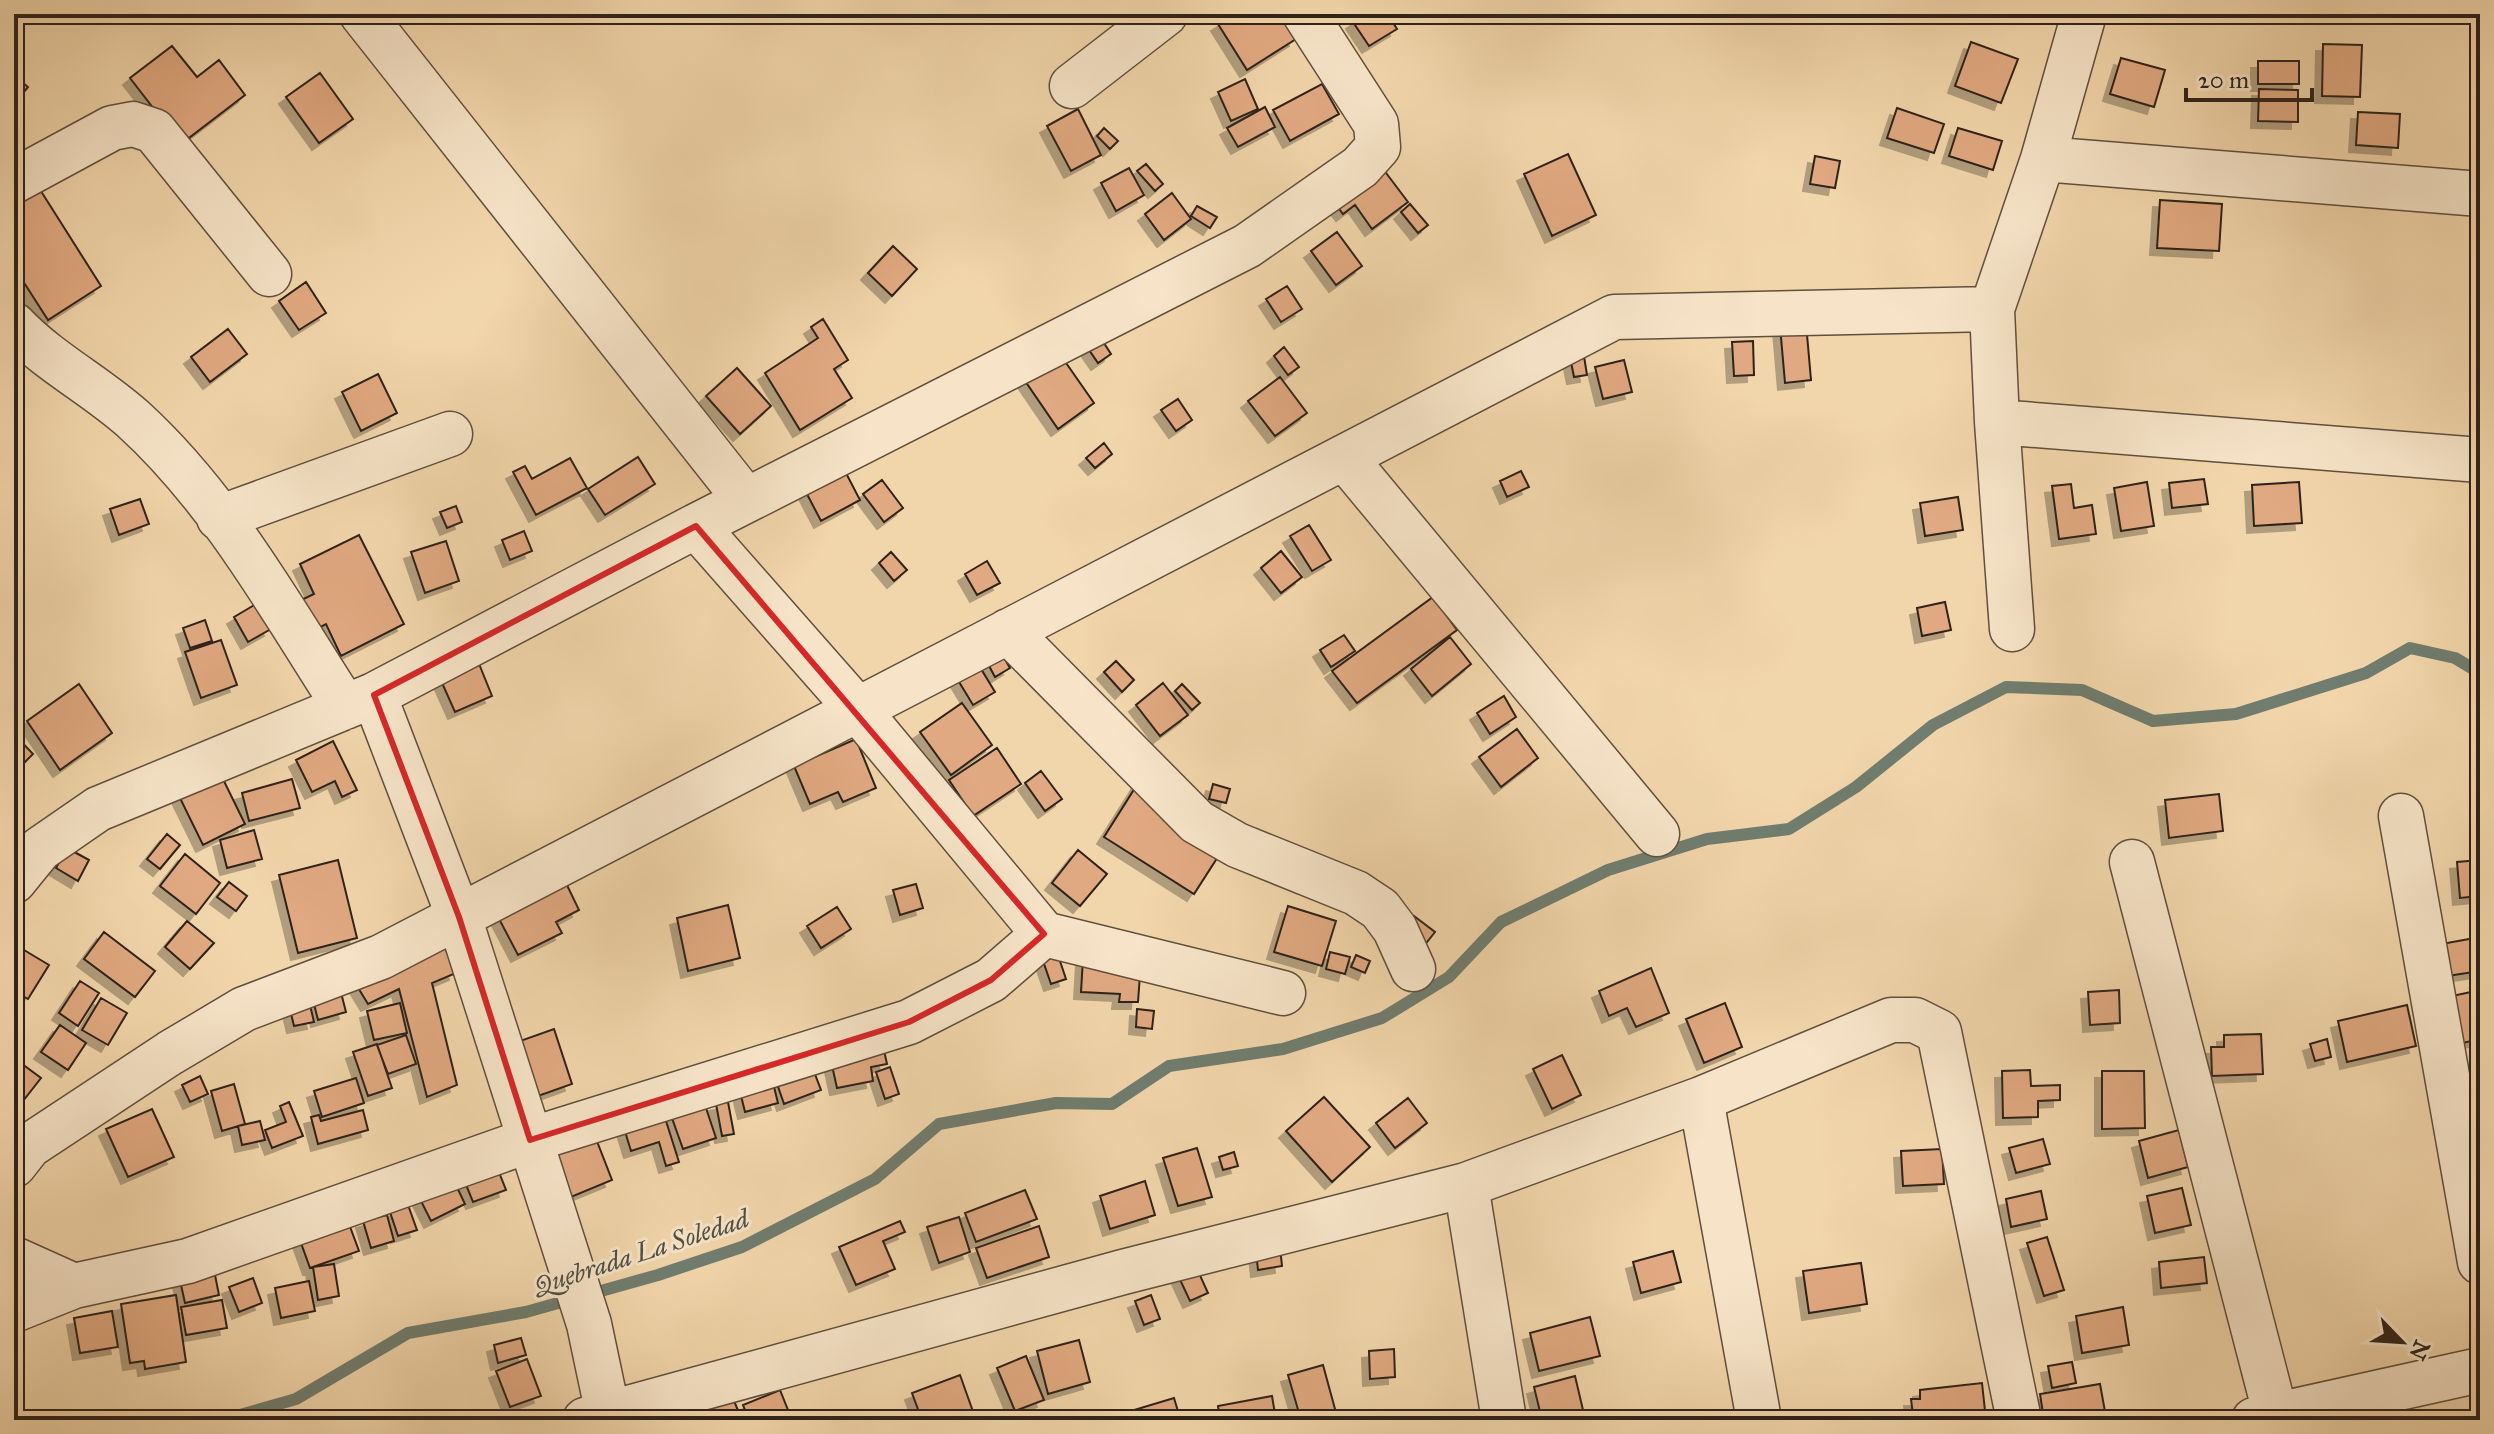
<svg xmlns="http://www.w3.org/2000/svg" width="2494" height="1434" font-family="'IM FELL Great Primer',serif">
  <defs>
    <filter id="shadow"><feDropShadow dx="-7" dy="7" stdDeviation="0" flood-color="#0004"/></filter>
  </defs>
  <rect width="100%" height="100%" fill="#f2d6ab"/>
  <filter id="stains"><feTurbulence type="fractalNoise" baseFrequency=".0025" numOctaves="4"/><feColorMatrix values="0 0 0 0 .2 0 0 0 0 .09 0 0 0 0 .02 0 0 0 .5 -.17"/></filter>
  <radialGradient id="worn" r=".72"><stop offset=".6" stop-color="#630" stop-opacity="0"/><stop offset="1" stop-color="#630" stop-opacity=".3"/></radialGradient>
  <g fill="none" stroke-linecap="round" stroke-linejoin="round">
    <path stroke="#707d6f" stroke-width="12" d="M199,1420L240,1415L296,1399L408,1333L526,1312L658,1275L742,1247L875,1179L939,1124L1056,1103L1112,1104L1169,1066L1283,1049L1382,1018L1449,977L1501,922L1608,870L1707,839L1789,829L1856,787L1933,725L2006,687L2082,690L2153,721L2236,714L2366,673L2410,648L2455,658L2480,673"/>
  </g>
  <path fill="#e1a981" stroke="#2f221a" stroke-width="2" filter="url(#shadow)" d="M1234,14H1280L1296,39L1247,70L1218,24Z
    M1365,14H1387L1397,29L1369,46L1353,22Z
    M1971,42L2018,59L2001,103L1955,86Z
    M2323,44L2362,45L2360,97L2322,96Z
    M172,46L197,77L219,60L245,95L181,144L130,78Z
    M2121,58L2165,70L2154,107L2110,94Z
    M2258,61H2299V84H2258Z
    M320,73L353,119L319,143L286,97Z
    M14,75L28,87L14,104Z
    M1245,79L1258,109L1231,121L1218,92Z
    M1322,84L1339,114L1290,141L1273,110Z
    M2259,89L2298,90V122L2258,121Z
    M1265,107L1275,127L1238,147L1227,128Z
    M1897,108L1944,124L1934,153L1887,138Z
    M1078,109L1101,155L1071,171L1047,126Z
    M2358,112L2400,114L2398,148L2356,145Z
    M1104,128L1118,141L1110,149L1097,136Z
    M1958,128L2002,141L1993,170L1949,156Z
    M1371,153L1408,202L1372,229L1355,205L1343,214L1324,189Z
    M1568,154L1596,215L1552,236L1524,174Z
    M1815,156L1840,161L1835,188L1810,184Z
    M1146,164L1163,184L1155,191L1137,171Z
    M1129,168L1144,195L1116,211L1101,183Z
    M39,188L101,286L48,320L14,267V205Z
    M1172,193L1191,219L1164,240L1145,214Z
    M2160,200L2222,204L2219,251L2157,248Z
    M1410,204L1428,225L1418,233L1401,212Z
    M1197,206L1217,217L1210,228L1191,216Z
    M1337,232L1362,266L1336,285L1311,251Z
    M893,246L917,269L892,296L868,273Z
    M306,282L326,313L299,330L279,301Z
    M1287,286L1302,309L1281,322L1266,299Z
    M823,319L848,360L834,369L852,398L800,430L765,373L818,338L811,327Z
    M1806,323L1811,380L1785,383L1780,326Z
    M228,329L247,354L210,382L191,357Z
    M1100,337L1111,354L1098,363L1087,347Z
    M1753,341L1754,375L1734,376L1732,342Z
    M1284,347L1299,367L1288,375L1274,356Z
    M1057,350L1094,403L1058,429L1021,375Z
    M1583,350L1587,375L1574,377L1569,352Z
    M1624,360L1632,392L1603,399L1595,367Z
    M737,368L771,406L740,434L706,396Z
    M378,374L397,413L361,431L342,392Z
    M1280,377L1307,413L1275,436L1248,401Z
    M1178,399L1192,420L1176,431L1161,410Z
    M1104,443L1112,454L1095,468L1086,458Z
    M834,450L860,500L821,521L795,471Z
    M638,457L655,484L605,515L588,489Z
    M570,458L587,488L536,515L513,472L525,466L532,479Z
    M1521,471L1529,487L1507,497L1500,481Z
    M2204,479L2208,504L2172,508L2169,483Z
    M882,480L903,508L884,522L863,494Z
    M2147,482L2154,526L2121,531L2114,488Z
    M2299,482L2302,523L2254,526L2252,485Z
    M2071,484L2074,508L2092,505L2096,534L2059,539L2052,486Z
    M1958,497L1963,530L1925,536L1920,503Z
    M140,499L149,524L119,535L110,509Z
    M456,506L462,522L447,528L440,512Z
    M1309,525L1331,560L1312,571L1290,536Z
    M524,531L532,551L510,560L502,540Z
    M359,535L404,624L341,656L326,624L307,634L293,604L314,594L300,564Z
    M446,541L459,581L425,593L411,552Z
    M1281,551L1302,577L1281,593L1261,568Z
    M891,552L907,570L894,581L879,563Z
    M987,561L1000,583L977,595L965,574Z
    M1433,597L1457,630L1357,703L1332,671Z
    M1945,602L1951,630L1922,636L1917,608Z
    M256,604L271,629L248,642L234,617Z
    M205,620L212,641L190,648L183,628Z
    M1344,635L1355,651L1331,667L1320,650Z
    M1450,637L1471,664L1432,696L1411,669Z
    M221,640L237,685L201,698L185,652Z
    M995,642L1010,668L995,677L981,651Z
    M473,649L492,696L455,712L434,665Z
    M969,649L995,692L973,705L947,662Z
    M1116,661L1134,680L1122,692L1104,672Z
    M1163,683L1188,715L1160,736L1136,705Z
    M79,684L112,733L60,770L27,721Z
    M1182,684L1200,703L1192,710L1175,691Z
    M1504,696L1516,717L1490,734L1477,713Z
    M962,703L992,745L951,775L920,732Z
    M1517,729L1538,758L1501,787L1479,757Z
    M14,734L33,754L14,773Z
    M856,739L876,788L843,802L838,792L810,804L794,766Z
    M333,741L357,790L342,797L335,781L312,792L296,760Z
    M997,748L1021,784L973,816L949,780Z
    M1041,771L1062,799L1045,811L1025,783Z
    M220,773L245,824L203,845L178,794Z
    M292,779L300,808L249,821L242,793Z
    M1140,780L1230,838L1194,894L1104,837Z
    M1213,784L1230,789L1226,803L1209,799Z
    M2219,794L2223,831L2169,838L2165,800Z
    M254,830L262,859L227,868L220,840Z
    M167,834L180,845L160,869L147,859Z
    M67,848L89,860L78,881L56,868Z
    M1078,850L1107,874L1080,906L1052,883Z
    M185,854L220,883L196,914L160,886Z
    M338,860L357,938L298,953L279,875Z
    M2480,860V896L2460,898L2457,862Z
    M565,881L579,910L556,922L562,933L518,955L497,915Z
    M229,882L247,896L236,911L217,897Z
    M916,884L923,908L900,915L893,890Z
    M728,905L740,958L688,971L677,918Z
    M1288,906L1336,921L1322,966L1274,952Z
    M837,907L851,929L821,948L807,926Z
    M1414,916L1435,932L1423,947L1403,932Z
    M187,921L214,943L190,969L165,947Z
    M437,929L456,973L432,983L457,1085L427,1097L399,989L368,1004L349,973Z
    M104,932L155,971L135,997L84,959Z
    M2480,937V971L2441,977L2436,945Z
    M14,944L49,965L28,999L14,991Z
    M1057,952L1066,979L1051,984L1042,958Z
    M1330,952L1350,957L1345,974L1326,969Z
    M1356,955L1370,961L1365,973L1351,967Z
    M1083,958L1141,961L1138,1002H1119L1120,994L1081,992Z
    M1651,968L1669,1013L1636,1027L1627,1008L1609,1016L1599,991Z
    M80,981L99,993L78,1026L59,1013Z
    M338,981L346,1012L318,1020L310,988Z
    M2119,990L2120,1023L2090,1025L2088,992Z
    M2480,990V1039L2454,1045L2443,998Z
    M307,992L314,1022L294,1026L287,997Z
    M101,998L127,1013L108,1045L82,1030Z
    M400,1003L407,1033L374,1040L367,1011Z
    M1725,1003L1742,1047L1704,1063L1686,1019Z
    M2407,1005L2416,1046L2347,1062L2338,1021Z
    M1137,1009L1154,1011L1152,1029L1136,1027Z
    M60,1025L86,1043L68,1070L41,1052Z
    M554,1029L572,1084L538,1096L520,1041Z
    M2261,1034L2263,1074L2212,1076L2211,1047H2224V1035Z
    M406,1035L416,1064L388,1074L377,1045Z
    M2327,1039L2331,1057L2315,1061L2310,1044Z
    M882,1041L887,1064L871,1067L873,1081L837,1088L829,1052Z
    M377,1044L392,1088L368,1096L353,1052Z
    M1562,1055L1581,1095L1552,1109L1533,1069Z
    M808,1056L821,1090L784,1104L772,1069Z
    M14,1058L41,1078L16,1110L14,1108Z
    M767,1058L778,1103L745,1112L734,1067Z
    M890,1067L899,1094L885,1099L876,1072Z
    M2030,1070L2031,1086L2060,1085V1100L2038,1101V1117L2003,1118L2002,1071Z
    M2102,1071H2144L2145,1128L2102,1129Z
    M200,1076L208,1094L190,1102L182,1085Z
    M356,1078L364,1103L322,1117L314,1091Z
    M696,1078L716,1138L683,1149L662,1090Z
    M234,1084L245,1124L222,1131L211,1091Z
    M1324,1097L1370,1147L1332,1182L1286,1131Z
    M1408,1098L1427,1123L1395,1148L1376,1123Z
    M289,1102L303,1136L272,1148L265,1130L286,1122L280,1106Z
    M660,1102L679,1162L666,1166L659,1142L631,1151L620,1115Z
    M728,1102L734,1134L722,1136L716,1104Z
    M152,1109L174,1157L128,1177L106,1129Z
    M363,1110L368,1130L318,1144L311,1117L319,1115L321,1121Z
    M260,1121L265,1140L242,1145L238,1126Z
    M2179,1130L2188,1167L2148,1178L2139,1141Z
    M593,1131L612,1180L571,1197L551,1147Z
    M2043,1139L2050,1164L2016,1173L2009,1148Z
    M1197,1148L1212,1197L1178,1206L1163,1158Z
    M1942,1149L1944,1184L1903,1186L1901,1151Z
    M1234,1152L1238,1166L1223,1170L1219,1157Z
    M493,1157L506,1190L473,1202L460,1170Z
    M453,1179L465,1204L431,1221L419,1197Z
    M1145,1181L1155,1215L1110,1229L1100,1196Z
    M2182,1188L2191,1225L2155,1233L2147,1196Z
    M1025,1190L1037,1219L976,1242L965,1213Z
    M2041,1191L2047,1219L2011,1227L2006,1199Z
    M408,1205L417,1230L398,1236L390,1212Z
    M387,1215L394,1241L371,1248L363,1221Z
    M959,1217L970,1252L939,1263L927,1227Z
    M900,1221L905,1232L883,1241L895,1269L856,1285L839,1247Z
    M349,1224L359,1251L310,1268L296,1229Z
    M1039,1226L1049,1257L987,1278L976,1248Z
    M2047,1237L2064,1290L2044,1296L2027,1243Z
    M1279,1238L1282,1266L1258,1270L1255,1242Z
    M1673,1251L1681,1282L1641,1293L1633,1262Z
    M2204,1257L2207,1283L2161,1288L2159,1262Z
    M212,1260L219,1295L185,1303L177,1267Z
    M1193,1260L1208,1293L1190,1301L1175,1269Z
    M1861,1263L1867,1304L1809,1313L1803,1271Z
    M334,1264L339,1296L318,1300L313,1267Z
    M253,1278L262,1303L239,1312L229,1287Z
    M309,1281L315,1311L281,1318L275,1288Z
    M176,1295L186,1362L145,1369L144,1361L130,1363L121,1304Z
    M1151,1295L1160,1319L1144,1325L1135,1301Z
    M222,1300L227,1328L186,1335L181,1307Z
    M2123,1307L2129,1345L2082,1353L2076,1316Z
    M112,1311L118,1347L80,1353L74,1318Z
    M1590,1317L1600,1356L1539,1371L1530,1333Z
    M521,1338L526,1355L498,1363L494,1345Z
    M1079,1340L1090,1382L1048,1394L1037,1351Z
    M1394,1349L1395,1377L1370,1379L1369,1351Z
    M1026,1356L1044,1400L1015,1411L997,1368Z
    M527,1359L541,1396L510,1407L496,1371Z
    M2072,1362L2076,1383L2052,1388L2048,1366Z
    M1323,1365L1338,1420H1301L1288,1375Z
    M960,1375L976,1420H922L912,1393Z
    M1575,1376L1583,1410L1542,1420L1534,1387Z
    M1982,1383L1986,1420H1926V1413L1913,1415L1911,1399H1920V1390Z
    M2100,1384L2106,1417L2044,1420L2040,1394Z
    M780,1390L792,1420H749L743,1405Z
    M732,1396L742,1420H699L695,1412Z
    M1272,1396L1276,1420H1220L1218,1406Z
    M1174,1398L1180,1418L1203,1411L1206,1420H1101Z"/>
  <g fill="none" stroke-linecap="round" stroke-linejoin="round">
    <g stroke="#604f3e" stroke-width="47">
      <path id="minor" d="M362,14L746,500
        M1072,86L1165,14
        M2043,159L2084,14
        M14,181L112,128L133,124L154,131L269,274
        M1992,309L1997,422
        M14,325C49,362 95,385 133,419C221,499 281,608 345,707
        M1344,457L1657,834
        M219,518L450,434
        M696,526L1247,246L1360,167L1378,147L1376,124L1305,14
        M2012,629L1997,422L2480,460
        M1008,631L1197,822L1237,845L1356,893L1380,909L1395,929L1413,969
        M374,695L459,917L589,1324L608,1414
        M2401,816L2480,1262
        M2132,862L2277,1420
        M14,881L40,849L98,809L374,695L696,526L858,710L1044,934
        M1701,1099L1759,1420
        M14,1165L29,1146L170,1053L244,1009L381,957L1614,317L1992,309L2043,159L2480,194
        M1466,1185L1504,1420
        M14,1259L74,1286L14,1310
        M74,1286L188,1261L530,1140L909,1022L991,980L1044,934L1283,993
        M585,1420L1123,1272L1466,1185L1701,1099L1891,1020H1915L1939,1032L2019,1420
        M2254,1420L2480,1370"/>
    </g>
    <use href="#minor" stroke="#f7e4c8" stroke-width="44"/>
  </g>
  <path fill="none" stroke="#d62828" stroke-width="6" stroke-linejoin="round" d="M696,526L1044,934L991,980L909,1022L530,1140L459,917L374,695Z"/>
  <g text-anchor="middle" stroke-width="6" stroke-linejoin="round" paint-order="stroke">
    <g font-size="26" font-style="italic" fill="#4f4f44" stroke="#f7e4c8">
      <text transform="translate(641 1252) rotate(-18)" y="9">Quebrada La Soledad</text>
    </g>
  </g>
  <rect width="2494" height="1434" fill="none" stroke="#f2d6ab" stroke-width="48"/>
  <rect x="16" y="16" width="2462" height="1402" fill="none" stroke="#2f221a" stroke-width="4"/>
  <rect x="24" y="24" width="2446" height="1386" fill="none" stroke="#2f221a" stroke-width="2"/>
  <g transform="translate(2402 1342) rotate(115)" stroke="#f7e4c8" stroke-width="6" paint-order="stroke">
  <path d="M0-6L14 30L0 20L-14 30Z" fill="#2f221a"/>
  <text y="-12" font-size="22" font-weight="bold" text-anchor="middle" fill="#2f221a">N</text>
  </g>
  <path d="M2186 88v12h126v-12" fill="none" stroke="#2f221a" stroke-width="4"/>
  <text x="2198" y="88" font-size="24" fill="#2f221a" stroke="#f7e4c8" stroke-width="6" paint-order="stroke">20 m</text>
  <rect width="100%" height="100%" filter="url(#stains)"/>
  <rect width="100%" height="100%" fill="url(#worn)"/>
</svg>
